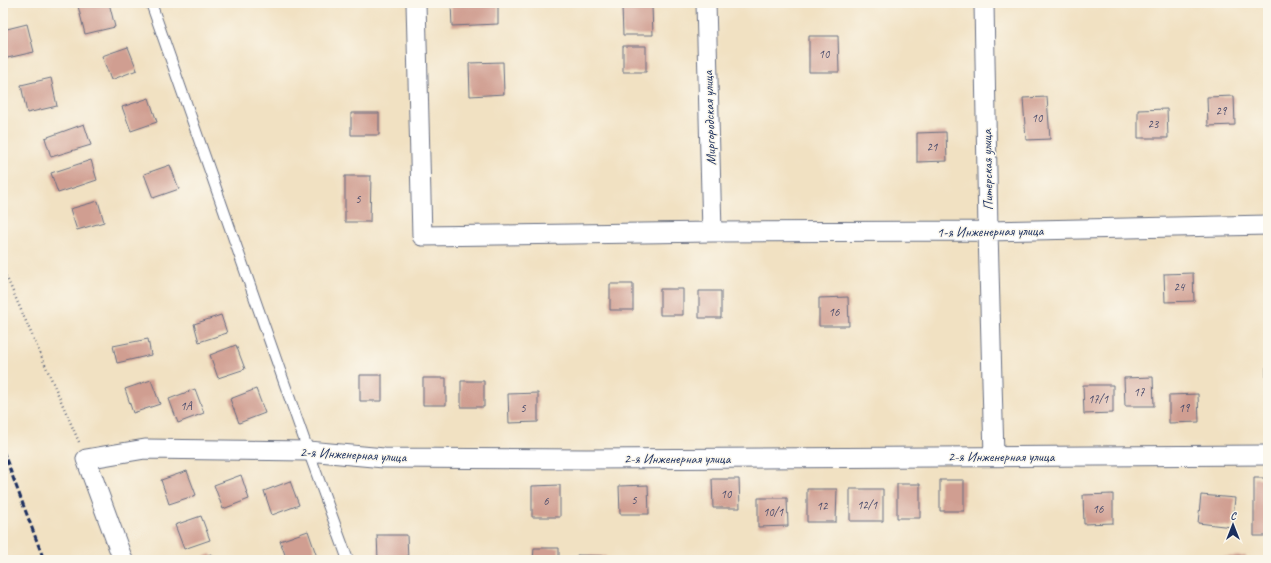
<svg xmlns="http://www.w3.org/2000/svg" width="1271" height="563" font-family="Caveat,sans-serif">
  <rect width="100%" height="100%" fill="#fbf7ec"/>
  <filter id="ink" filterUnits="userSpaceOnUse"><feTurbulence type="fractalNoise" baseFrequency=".025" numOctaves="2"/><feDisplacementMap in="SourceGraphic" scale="8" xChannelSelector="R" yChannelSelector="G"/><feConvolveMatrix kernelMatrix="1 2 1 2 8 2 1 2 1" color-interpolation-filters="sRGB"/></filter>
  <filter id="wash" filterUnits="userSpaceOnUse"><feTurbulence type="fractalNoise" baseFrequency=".012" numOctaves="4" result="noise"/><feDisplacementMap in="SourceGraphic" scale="16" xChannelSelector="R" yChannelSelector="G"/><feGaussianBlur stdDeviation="0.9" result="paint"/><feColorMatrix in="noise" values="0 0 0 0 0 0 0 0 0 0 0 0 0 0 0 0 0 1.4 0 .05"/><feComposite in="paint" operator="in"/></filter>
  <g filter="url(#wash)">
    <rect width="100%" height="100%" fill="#f1e1c2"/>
    <g id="blocks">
      <path fill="#d09e91" d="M93,3H109L115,27L85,34L78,6Z
        M451,3H498V24L452,26Z
        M652,6L653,35H623L622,7Z
        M27,24L34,52L3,59V30Z
        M809,36H838L839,72H809Z
        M623,46H646V72H623Z
        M128,47L137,70L111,80L102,56Z
        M503,62L504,94L470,96L469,63Z
        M51,78L57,106L27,113L21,85Z
        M1234,96L1235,125L1208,126L1207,97Z
        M1047,97L1050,139L1026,140L1023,98Z
        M149,98L157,122L131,131L122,107Z
        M1167,109L1168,138H1138V110Z
        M351,113H379V135H351Z
        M84,124L91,145L51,157L45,138Z
        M946,132L947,161L917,162V133Z
        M91,160L97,180L58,193L51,173Z
        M170,165L179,189L153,198L144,174Z
        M345,176H371L370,222H345Z
        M98,201L104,222L77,230L70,209Z
        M1193,273L1194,301L1165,302L1164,274Z
        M610,284H633V310H610Z
        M660,289H683V315H660Z
        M699,291H721V318H699Z
        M848,297L849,326H819V298Z
        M221,315L227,333L199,342L194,324Z
        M148,339L151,355L117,363L113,346Z
        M236,345L245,369L218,378L210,355Z
        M1266,367H1268V411H1266Z
        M360,375H382V401H360Z
        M1153,377L1154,406H1125L1124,378Z
        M423,378H446V405H423Z
        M151,380L160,404L133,413L125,389Z
        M461,381H484V407H461Z
        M1083,385H1113V413L1084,414Z
        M195,389L204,413L178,423L169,399Z
        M256,389L265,413L239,423L230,399Z
        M538,393V422L509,423L508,394Z
        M1198,394L1199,422L1169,423V395Z
        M187,471L196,495L169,504L161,480Z
        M241,475L249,499L223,509L214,485Z
        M1254,478H1268V536H1254Z
        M712,479H739L740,508H713Z
        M940,480H964V511H940Z
        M290,481L299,505L272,515L264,491Z
        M897,484H920V518H897Z
        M560,485V517H532V486Z
        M648,485L649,514H620L619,486Z
        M807,489H837L836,522H807Z
        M850,489H883V521H850Z
        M1113,494V523L1084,524L1083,495Z
        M1201,495L1235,498L1232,527L1198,523Z
        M758,498H787L788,526L758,527Z
        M201,516L210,540L184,549L175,525Z
        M308,531L318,560H287L280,541Z
        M377,535H407L408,560H378Z
        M534,548H559V560H533Z
        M211,554L213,560H195Z
        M577,555L606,556V560H577Z
        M1246,556V560H1217V557Z
        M846,558H869V560H846Z
        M887,558H909V560H887Z"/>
    </g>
  </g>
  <g filter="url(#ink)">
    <use href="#blocks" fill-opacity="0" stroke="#666d81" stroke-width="1"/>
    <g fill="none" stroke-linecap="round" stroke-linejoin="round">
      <g stroke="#666d81" stroke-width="12">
        <path id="lane" d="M151,3L304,439L348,560"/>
      </g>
      <g stroke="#666d81" stroke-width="21">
        <path id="street" d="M416,3L422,236L712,232L988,231L1268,225
          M706,3L712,232
          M984,3L988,231L994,456
          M123,560L86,459L145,449L308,451L384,458L586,459L1268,455"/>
      </g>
      <path stroke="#666d81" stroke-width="2.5" stroke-dasharray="1 3" stroke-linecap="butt" d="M3,269L79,442"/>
      <use href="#lane" stroke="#fff" stroke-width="10"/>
      <use href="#street" stroke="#fff" stroke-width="19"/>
      <path stroke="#1b2f5e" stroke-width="3" stroke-dasharray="6 3" stroke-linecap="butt" d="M3,451L44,560"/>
    </g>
  </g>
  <g text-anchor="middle" stroke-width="3" stroke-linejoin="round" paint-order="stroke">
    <g font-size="12" fill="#484b6b">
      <text x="824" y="58">10</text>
      <text x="1221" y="115">29</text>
      <text x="1037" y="122">10</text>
      <text x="1153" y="128">23</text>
      <text x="932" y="151">21</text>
      <text x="358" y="203">5</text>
      <text x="1179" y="291">24</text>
      <text x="834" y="316">16</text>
      <text x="1139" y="396">17</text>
      <text x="1098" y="403">17/1</text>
      <text x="186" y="410">1А</text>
      <text x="523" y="412">5</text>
      <text x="1184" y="412">19</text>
      <text x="726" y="498">10</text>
      <text x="634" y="504">5</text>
      <text x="546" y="505">6</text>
      <text x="867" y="509">12/1</text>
      <text x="822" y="510">12</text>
      <text x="1098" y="513">16</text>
      <text x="773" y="516">10/1</text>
    </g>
    <g font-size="14" fill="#1b2f5e" stroke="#fbf7ec">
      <text transform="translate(709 118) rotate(-92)" y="5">Миргородская улица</text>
      <text transform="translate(987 170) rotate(-91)" y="5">Питерская улица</text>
      <text transform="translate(990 231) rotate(-1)" y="5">1-я Инженерная улица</text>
      <text transform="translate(353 454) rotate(3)" y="5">2-я Инженерная улица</text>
      <text x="1001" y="461">2-я Инженерная улица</text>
      <text x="677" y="463">2-я Инженерная улица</text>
    </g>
  </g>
  <rect width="1271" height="563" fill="none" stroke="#fbf7ec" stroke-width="16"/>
  <g transform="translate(1233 525)" stroke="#fbf7ec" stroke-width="3" paint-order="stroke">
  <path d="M0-3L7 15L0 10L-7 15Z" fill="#1b2f5e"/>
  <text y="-6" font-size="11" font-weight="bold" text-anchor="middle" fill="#1b2f5e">С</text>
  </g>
</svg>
